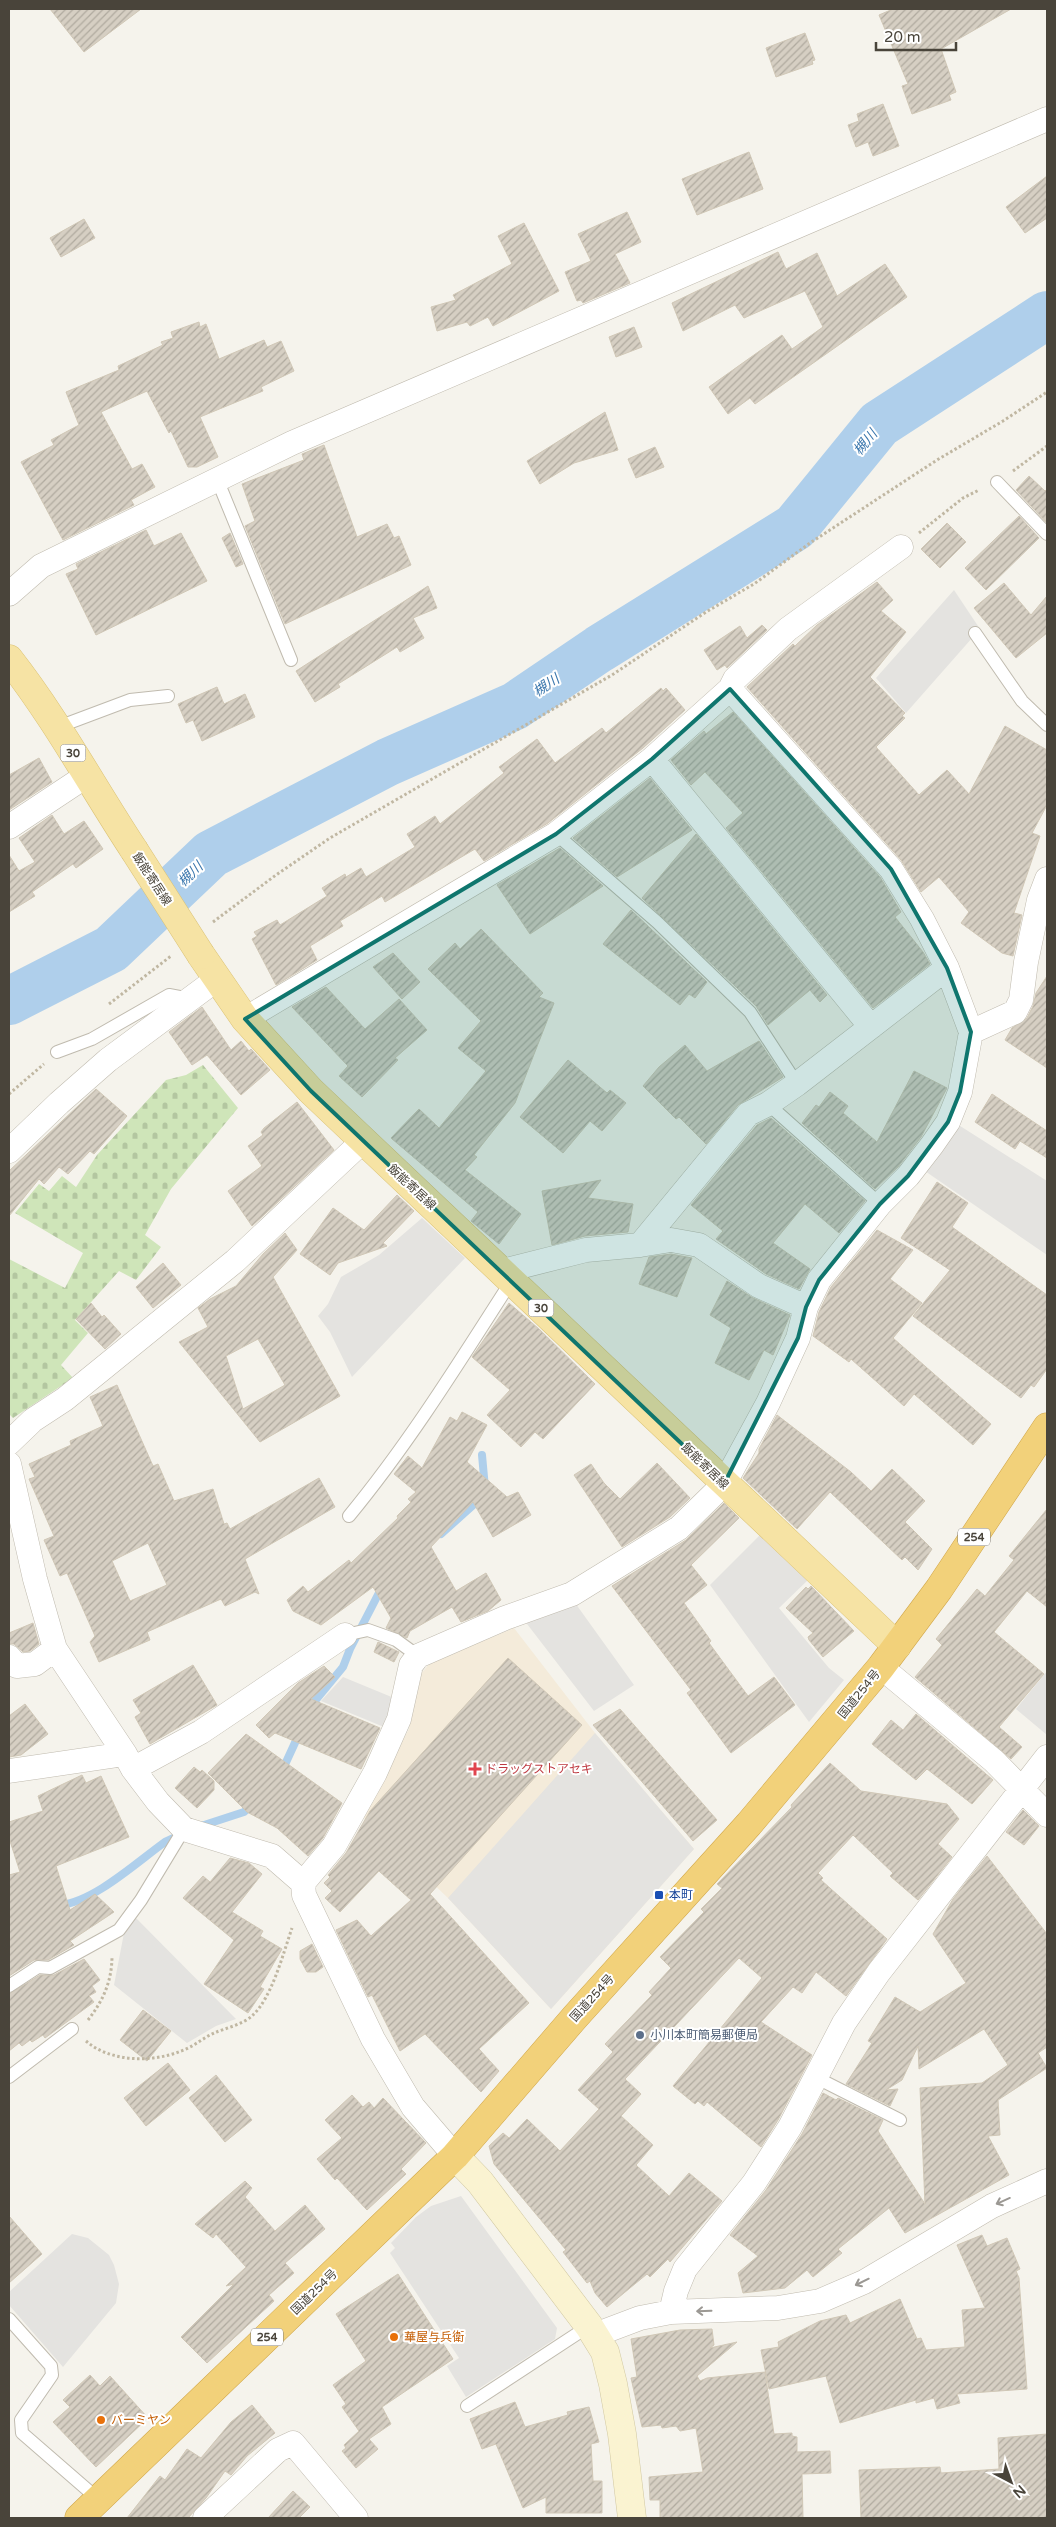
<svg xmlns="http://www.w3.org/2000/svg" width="1056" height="2527" font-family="'Varela Round','Noto Sans JP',sans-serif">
  <defs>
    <pattern id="cemetery-stones" width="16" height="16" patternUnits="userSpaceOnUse" patternTransform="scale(1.25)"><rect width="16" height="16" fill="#cfe5b9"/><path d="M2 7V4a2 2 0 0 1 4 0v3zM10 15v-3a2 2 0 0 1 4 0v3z" fill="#b3c6a0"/></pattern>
    <pattern id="building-hatch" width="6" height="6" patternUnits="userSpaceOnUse" patternTransform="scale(1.25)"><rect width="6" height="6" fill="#d6cfc3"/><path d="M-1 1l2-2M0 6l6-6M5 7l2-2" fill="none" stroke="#b0aa9f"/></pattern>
  </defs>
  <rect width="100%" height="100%" fill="#f5f3ec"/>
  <path fill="#f4ebda" d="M514,1628L595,1733L694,1849L551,2009L448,1898L362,1816L409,1729L416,1680L430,1663Z"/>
  <path fill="url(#cemetery-stones)" d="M203,1065L238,1108L171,1189L145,1235L161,1247L136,1280L119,1271L75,1320L88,1333L61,1365L73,1378L13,1418L9,1414V1259L65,1288L83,1253L15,1213L39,1184L49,1191L62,1176L76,1187L97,1155L166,1080L186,1075Z"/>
  <path fill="#e4e3e0" d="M954,590L980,629L906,713L876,678Z
    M957,1124L1047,1181V1255L922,1169Z
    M422,1218L465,1258L352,1377L330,1332L318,1316L328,1304L341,1277L379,1255Z
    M760,1535L808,1580L779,1608L829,1668L844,1680L809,1722L710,1585Z
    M573,1600L634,1685L594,1711L524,1620Z
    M1047,1671V1735L1016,1709Z
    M343,1677L394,1698L384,1727L321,1701Z
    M595,1733L694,1849L551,2009L448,1898Z
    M134,1916L236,2019L216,2026L187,2043L114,1985L124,1933Z
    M461,2196L557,2328L555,2339L466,2397L447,2366L459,2358L390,2253L395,2248L391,2243L416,2217L431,2206Z
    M72,2234L88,2238L109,2255L114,2265L119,2284L116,2303L63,2367L9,2305V2292Z"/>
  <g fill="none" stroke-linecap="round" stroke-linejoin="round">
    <path stroke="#afcfeb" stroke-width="8" d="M482,1455L485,1488
      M441,1534L481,1498
      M310,1707L343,1667L350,1649L382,1587
      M282,1771L299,1734
      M198,1827L244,1812L253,1804
      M60,1905C94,1902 137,1862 165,1842L178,1836"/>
    <path stroke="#afcfeb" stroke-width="48" d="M9,1001L111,949L211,854L388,762L515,706L599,649L795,527L879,424L1047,315"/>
  </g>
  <path fill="url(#building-hatch)" stroke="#d0c7b6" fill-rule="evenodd" d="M50,9H141L84,52Z
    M893,9H1011L941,49L956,92L949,95L951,100L912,114L902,86L908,84L879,15Z
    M805,33L815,60L812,61L813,64L776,77L766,48Z
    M883,104L899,146L873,156L868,142L856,147L848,125L859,121L857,114Z
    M749,152L763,189L697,215L682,179Z
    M1047,176V218L1025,233L1006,207Z
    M627,212L641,242L615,254L630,283L583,303L581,300L577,301L565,272L591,261L578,234Z
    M84,219L95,238L61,257L50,238Z
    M524,223L559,291L493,326L488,317L470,326L467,322L437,331L431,307L456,300L453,295L512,264L498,236Z
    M778,252L786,269L817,253L837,296L885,264L907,297L755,404L750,398L728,414L709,387L782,335L792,349L823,327L805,291L744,318L735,305L683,331L672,303Z
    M199,322L200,327L206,324L219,359L264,340L267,347L281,341L294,371L261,387L263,391L200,417L218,457L197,467H188L171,431L169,433L147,391L101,412L132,469L142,464L155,487L131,500L134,505L63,540L21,462L54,445L51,440L79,425L66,392L119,370L118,366L163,345L161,342L173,338L171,332Z
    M634,327L642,347L616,357L609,337Z
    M605,412L618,450L574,463L540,484L527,461Z
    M324,445L357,537L387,524L394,538L399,536L411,565L285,624L245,526L255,521L242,484L304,460L302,454Z
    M655,447L664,467L636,478L628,459Z
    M1029,476L1045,491L1047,489V523L1016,490Z
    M1019,516L1039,538L986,590L965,568Z
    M947,523L966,542L940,568L921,549Z
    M146,530L154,546L181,533L207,581L96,635L66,574L78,569L76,564Z
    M230,533L243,564L236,567L222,538Z
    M877,582L893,600L881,611L906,632L870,677L905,713L902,716L905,718L876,747L919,795L947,770L969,794L1005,726L1047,750V805L1032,833L1040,836L1014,913L1022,915L1013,956L1002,953L961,923L969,912L939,877L921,892L901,860L747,687L793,644L795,646L817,625Z
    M1004,583L1031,615L1047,596V633L1016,658L974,608Z
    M428,586L437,608L413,618L424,638L400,652L397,647L338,684L340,687L315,702L296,671Z
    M762,625L767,630L727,668L725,665L717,670L704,650L740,626L747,638Z
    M217,687L224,704L245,694L255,717L202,741L193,720L186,723L178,704Z
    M661,688L663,691L666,688L685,710L643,748L548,823L484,861L475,849L385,902L382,896L340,921L343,926L310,946L317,960L276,985L252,939L257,936L254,932L277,920L280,925L327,896L322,888L345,874L346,877L361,868L366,877L415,847L407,834L435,816L440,824L504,773L499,767L537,739L555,763L602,728L606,733Z
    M733,712L880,877L901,912L895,917L923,952L930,964L873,1008L726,828L743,813L705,772L691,785L671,760L704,731L706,734Z
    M39,758L52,782L9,810V775Z
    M650,778L692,830L617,877L573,838Z
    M52,815L64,834L84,821L103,849L76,868L73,864L32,892L35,896L9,912V855L19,871L35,862L19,838Z
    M696,834L827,995L820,1002L810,990L768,1025L756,1006L642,898Z
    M560,848L603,886L530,934L497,885Z
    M631,910L707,982L695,998L689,994L680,1005L603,944Z
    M481,929L543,993L539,997L554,1003L515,1103L474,1155L477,1157L465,1170L521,1214L499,1244L471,1221L478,1212L391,1138L419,1109L439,1128L486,1071L458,1048L481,1021L428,969L455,943L460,949Z
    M393,953L420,982L402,999L373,967Z
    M1047,976V1068L1005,1040L1012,1028L1027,1018L1033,1006L1036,993Z
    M326,987L365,1029L399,999L427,1030L395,1058L398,1060L362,1097L339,1076L348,1066L292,1007Z
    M202,1007L231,1050L241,1041L249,1051L251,1049L270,1070L241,1095L207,1055L192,1065L169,1032Z
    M759,1041L783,1077L738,1105L706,1144L679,1117L676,1119L643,1086L659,1067L685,1045L707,1071Z
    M568,1060L607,1093L610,1090L626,1103L602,1131L590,1121L563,1153L520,1117Z
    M914,1071L947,1088L921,1137L898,1167L875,1189L802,1123L816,1105L819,1107L830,1092L848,1106L843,1113L877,1142Z
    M96,1089L127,1116L94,1154L90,1151L68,1174L59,1167L44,1184L39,1179L9,1216V1171Z
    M992,1094L1047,1131V1158L1020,1141L1015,1149L975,1122Z
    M297,1102L334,1150L252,1226L228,1191L262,1166L248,1146L263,1135L261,1132L264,1128Z
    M771,1118L865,1201L839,1233L805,1204L773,1243L810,1269L799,1289L766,1274L716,1239L723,1231L691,1205L757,1125Z
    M601,1180L588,1198L633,1204L628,1232L585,1236L552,1245L542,1191Z
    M937,1182L968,1203L952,1227L1047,1295V1369L1034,1387L1031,1385L1021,1398L913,1316L950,1270L901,1238Z
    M397,1195L414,1211L383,1243L387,1246L338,1263L330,1275L300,1254L333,1208L364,1230Z
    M877,1230L913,1250L890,1279L922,1303L893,1338L991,1424L973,1445L914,1394L904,1406L851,1359L849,1362L813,1336L819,1312L831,1287Z
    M285,1233L297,1250L273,1277L340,1396L260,1442L179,1342L208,1327L198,1308L210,1299L236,1286L263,1254ZM258,1339L285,1385L243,1409L226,1356Z
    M671,1254L692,1258L677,1297L639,1284L649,1257Z
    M163,1263L181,1285L153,1308L136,1287Z
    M727,1281L753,1298L790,1315L773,1355L764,1350L749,1380L715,1363L731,1328L710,1315Z
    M91,1303L102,1317L104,1315L121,1334L105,1349L76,1319Z
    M509,1303L539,1329L595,1384L543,1439L535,1432L521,1447L487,1415L510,1390L472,1357Z
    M117,1385L153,1466L158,1464L174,1501L213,1489L224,1524L227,1523L230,1529L319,1478L335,1507L245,1559L259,1594L255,1592L225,1606L221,1599L147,1632L150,1640L99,1662L90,1642L95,1636L67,1573L60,1576L44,1540L54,1536L29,1479L35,1477L29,1464L71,1445L70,1441L103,1426L90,1397ZM148,1543L167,1585L130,1601L112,1561Z
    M462,1412L487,1425L467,1462L507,1497L518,1492L531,1515L493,1537L473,1502L431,1547L456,1591L486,1573L501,1600L488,1611L461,1622L452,1607L410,1631L407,1638L386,1628L391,1618L373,1587L321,1625L293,1611L287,1600L303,1586L308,1592L349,1560L351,1563L398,1518L397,1516L411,1502L408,1499L416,1492L394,1474L408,1456L422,1468L450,1417L457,1421Z
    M777,1415L851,1472L871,1491L892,1469L925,1501L905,1522L932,1549L918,1570L905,1557L902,1560L830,1492L797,1529L743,1478L759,1453V1449Z
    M657,1463L690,1498L670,1517L622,1547L574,1475L591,1464L604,1483L620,1499Z
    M724,1503L739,1518L691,1565L707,1585L684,1603L711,1641L709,1643L748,1696L774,1677L795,1705L731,1753L687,1693L691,1690L612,1586L686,1540Z
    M1047,1509V1607L1027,1591L994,1632L1044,1674L999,1727L1022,1747L1011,1759L915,1677L942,1645L936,1639L977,1589L985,1596L1014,1560L1009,1556Z
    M811,1586L854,1631L823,1657L809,1640L808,1637L813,1633L786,1608L806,1587L808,1589Z
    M33,1623L39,1644L30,1651L23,1652L14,1644H9V1633Z
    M378,1642L399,1652L394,1662L374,1652Z
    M508,1658L582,1725L430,1894L529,2003L479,2049L499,2071L481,2092L425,2034L400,2051L372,1995L368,1997L336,1930L357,1920L371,1936L411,1900L379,1871L340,1912L325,1898L332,1891L324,1883L330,1877L328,1875L346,1853L370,1811Z
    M193,1665L217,1705L150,1744L135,1717L141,1713L133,1700Z
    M324,1666L335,1677L311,1699L380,1728L361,1769L275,1733L269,1738L256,1725L298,1683Z
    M25,1704L48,1734L21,1755L9,1757V1716Z
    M620,1709L717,1820L693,1841L593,1725Z
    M916,1714L993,1780L972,1804L927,1769L916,1780L872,1744L891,1720L903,1730Z
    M246,1734L342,1803L323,1838L308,1856L277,1828L247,1812L208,1773Z
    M830,1763L861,1791L947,1804L959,1819L938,1844L952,1857L918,1900L890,1876L893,1873L853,1835L818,1873L823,1878L821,1880L887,1939L846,1996L816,1972L802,1993L793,1987L761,2022L812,2055L778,2120L761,2147L707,2102L704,2106L698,2101L695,2104L673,2086L762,1978L739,1958L625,2079L641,2094L621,2116L653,2145L636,2165L669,2196L689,2173L722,2201L670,2262L668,2259L650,2277L647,2274L607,2307L595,2293L590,2281L587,2283L563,2252L566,2250L494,2164L489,2146L503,2133L509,2138L527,2119L560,2151L599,2109L578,2090L613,2052L605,2044L652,1995L649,1992L671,1968L660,1957L704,1912L701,1909L722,1888L717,1884L792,1807L791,1805Z
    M194,1767L200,1772L202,1770L214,1781V1790L197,1808L175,1788Z
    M82,1775L86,1783L101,1776L129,1837L56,1866L70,1910L95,1894L114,1912L70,1941L74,1945L48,1960H34L9,1976V1875L20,1872L9,1838V1822L43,1811L38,1796Z
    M1023,1810L1039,1826L1024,1845L1006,1832Z
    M987,1856L1047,1934V2047L1038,2053L1047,2068L998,2100L1000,2135L988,2136L1009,2175L905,2233L889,2208L838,2249L842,2253L813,2277L807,2270L785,2288L743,2293L738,2273L758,2256L730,2235L766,2190L802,2134L823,2093L836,2100L838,2098L883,2120L878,2131L925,2204L920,2088L982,2083L1008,2065L984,2029L919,2069L918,2046L902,2080L886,2090L898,2089L890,2106L846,2084L872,2043L868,2041L895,1997L920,2012L966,1983L933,1934L953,1899Z
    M230,1858L249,1863L262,1874L232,1912L263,1931L260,1936L282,1949L260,1987L264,1989L248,2013L204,1984L234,1940L183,1898L203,1876L210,1882Z
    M312,1944L323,1967L316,1972H307L300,1959V1951Z
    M84,1959L100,1980L92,1986L96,1992L89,1996L94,2002L45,2038L43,2035L32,2042L30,2040L22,2046L19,2043L9,2051V1994L40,1975H54Z
    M143,2010L171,2031L147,2061L120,2040Z
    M168,2063L190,2090L146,2126L124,2098Z
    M216,2075L252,2120L225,2142L189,2098Z
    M352,2095L363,2107L369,2102L374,2108L383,2098L426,2143L401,2169L406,2174L367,2210L337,2178L335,2180L317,2159L342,2138L325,2120Z
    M245,2181L252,2188L245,2197L275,2231L305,2205L325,2229L285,2263L294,2273L269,2295L274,2301L207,2363L181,2337L234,2284L226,2286L246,2267L216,2234L213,2238L195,2224Z
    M9,2216L42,2254L9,2283Z
    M982,2235L987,2246L1007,2238L1020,2269L1016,2271L1019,2278L1027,2389L957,2394L960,2403L937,2409L934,2398L916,2403V2400L840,2423L826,2376L769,2389L761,2350L779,2347L778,2342L820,2321L846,2315L850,2323L900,2299L917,2339L921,2338L926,2350L965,2347L962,2310L985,2308L957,2245Z
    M398,2274L453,2359L382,2407L391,2424L369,2439L378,2449L356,2468L342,2451L346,2448L344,2445L359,2431L342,2407L346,2404L333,2385L366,2361L336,2314Z
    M712,2329L714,2345L710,2348L737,2342L697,2376L700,2381L707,2378L765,2372L774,2434L792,2433V2436L797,2437V2452L830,2451L831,2473L802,2474L803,2518H660V2500H650L649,2477L703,2472L696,2428L680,2431L676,2426L662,2428L661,2425L642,2427L631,2378L637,2377L631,2339L680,2330Z
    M90,2375L100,2386L110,2376L148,2418L96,2467L53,2422L70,2407L63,2400Z
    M515,2402L525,2427L568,2415L567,2412L589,2407L599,2442L591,2444L593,2481H602V2513H546V2497L523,2508L496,2444L482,2449L470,2419Z
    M252,2405L275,2433L247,2456L231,2475L225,2471L206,2498L188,2518H127L160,2476L165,2480L187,2449L201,2458L231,2422Z
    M1047,2434V2518H861L859,2470L940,2467L941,2473L999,2469L998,2438Z
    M293,2491L310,2507L299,2518H268Z"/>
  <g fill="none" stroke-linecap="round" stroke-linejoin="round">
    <g stroke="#c0bbaf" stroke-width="14">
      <path id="lane" d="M217,479L291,660
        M997,482L1047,534
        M975,633L1022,701L1047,725
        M58,727L130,700L168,696
        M556,834L657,922L750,1012L797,1084
        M57,1052L92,1039L169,995L190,999
        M768,1104L880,1204
        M349,1516C410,1442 460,1361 512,1280
        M345,1635L368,1630L396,1640L418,1656
        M9,1986L38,1967L50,1968L119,1930L141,1900L184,1829
        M9,2077L72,2029
        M815,2077L900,2120
        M9,2319L51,2366L52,2375L21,2420L22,2433L98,2499
        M467,2406L589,2326"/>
    </g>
    <g stroke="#c0bbaf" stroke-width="25">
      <path id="street" d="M9,594L41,566L292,443L1047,119
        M652,759L871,1027
        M9,827L86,776
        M245,1019L556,834L652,759L730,689L735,679L788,629L901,547
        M971,1032L1015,1012L1021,1000L1026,962L1039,900L1047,879
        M9,1151L59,1103L108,1060L217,979
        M640,1245L748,1114L768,1104L797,1084L947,968
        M503,1271L586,1250L640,1245L671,1240L699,1245L759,1286L806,1307
        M9,1443L33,1420L65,1399L235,1261L363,1141
        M9,1464L35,1579L55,1649L125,1754L133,1769L158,1802L184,1829L272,1856L303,1883L304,1895L373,2039L413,2107L455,2156
        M9,1657L17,1666L35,1664L55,1649
        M881,1667L994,1761L1047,1815
        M133,1769L201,1732L345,1635
        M9,1771L125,1754
        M303,1883L334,1846L375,1773L399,1719L411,1665L418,1656L505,1618L572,1594L679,1528L724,1484L768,1403L798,1338L806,1307L819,1280L880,1204L908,1176L932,1145L948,1122L960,1092L971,1032L947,968L922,919L891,869L730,689
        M671,2312L676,2291L685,2269L754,2183L790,2127L844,2023L879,1972L1047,1757
        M595,2335L640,2318L671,2312L778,2308L820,2301L864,2282L992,2206L1047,2181
        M205,2518L278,2450L293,2443L356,2518"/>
    </g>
    <g stroke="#d0c7a0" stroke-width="29">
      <path id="secondary" d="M455,2156L480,2182L589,2326L605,2352L613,2384L622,2434L632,2518"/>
    </g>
    <g stroke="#dbc274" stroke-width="29">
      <path id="primary" d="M9,659C56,719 92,786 134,850
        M201,955L245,1019L311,1091L897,1646"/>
    </g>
    <g stroke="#d1a74a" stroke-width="29">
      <path id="highway" d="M79,2518L455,2156L575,2017L749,1824L881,1667L939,1589L1047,1427"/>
    </g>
    <path stroke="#c0b7a2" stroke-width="3" stroke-dasharray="2.5 2.5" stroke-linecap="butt" d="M1013,471L1047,446
      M919,533L963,498L979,490
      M213,922L276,875L330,838L612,675L706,612L754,584L810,543L937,460L1003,421L1047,392
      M109,1004L171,956
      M9,1094L44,1064
      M88,2020C103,2001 112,1981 112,1956
      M86,2041C110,2062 152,2063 181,2051C193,2047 203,2038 214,2033C226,2028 244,2024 253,2015C272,1997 283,1954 292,1928"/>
    <use href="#lane" stroke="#fff" stroke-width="12"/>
    <use href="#street" stroke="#fff" stroke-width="24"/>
    <use href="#secondary" stroke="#faf3d1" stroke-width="28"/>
    <use href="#primary" stroke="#f6e3a4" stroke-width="28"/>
    <use href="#highway" stroke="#f2d17a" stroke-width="28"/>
    <g stroke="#dbc274" stroke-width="29" stroke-linecap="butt">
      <path id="primary-bridge" d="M134,850L201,955"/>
    </g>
    <use href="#primary-bridge" stroke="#f6e3a4" stroke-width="28"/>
  </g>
  <defs><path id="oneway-shaft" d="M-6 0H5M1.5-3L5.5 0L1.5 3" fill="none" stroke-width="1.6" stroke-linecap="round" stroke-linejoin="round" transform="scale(1.25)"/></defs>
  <g stroke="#9b9893">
    <use href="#oneway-shaft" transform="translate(1003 2201) rotate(156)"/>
    <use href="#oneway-shaft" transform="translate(862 2282) rotate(154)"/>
    <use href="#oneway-shaft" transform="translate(704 2311) rotate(178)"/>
  </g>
  <path fill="#0f766e" fill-opacity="0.2" stroke="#0f766e" stroke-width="4" stroke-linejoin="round" d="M730,689L891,869L947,968L971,1032L960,1092L948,1122L908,1176L880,1204L819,1280L806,1307L798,1338L724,1484L311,1091L245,1019L556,834L652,759Z"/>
  <path fill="#e0444e" stroke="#fff" stroke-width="2" d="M472.5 1761.5h5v5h5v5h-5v5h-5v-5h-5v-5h5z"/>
  <rect fill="#1a4fb4" stroke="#fff" stroke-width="2" x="654" y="1890" width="10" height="10" rx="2.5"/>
  <circle fill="#5c6f8a" stroke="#fff" stroke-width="2" cx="640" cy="2035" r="5"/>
  <g fill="#e8710a" stroke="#fff" stroke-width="2">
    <circle cx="394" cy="2337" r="5"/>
    <circle cx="101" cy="2420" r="5"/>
  </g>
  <g text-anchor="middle" stroke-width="4" stroke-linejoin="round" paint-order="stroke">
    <g fill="#fff" stroke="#807c75" stroke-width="1">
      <rect x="60.5" y="744.5" width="25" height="17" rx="4"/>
      <rect x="528.5" y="1299.5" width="25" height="17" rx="4"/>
      <rect x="958" y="1528.5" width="32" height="17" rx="4"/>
      <rect x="251" y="2328.5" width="32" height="17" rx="4"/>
    </g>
    <g font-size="11" font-weight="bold" fill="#49443a">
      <text x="73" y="757">30</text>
      <text x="541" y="1312">30</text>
      <text x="974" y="1541">254</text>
      <text x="267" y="2341">254</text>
    </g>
    <g font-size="12" fill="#49443a" stroke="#fff">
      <text transform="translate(152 879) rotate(57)" y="4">飯能寄居線</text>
      <text transform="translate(412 1187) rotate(43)" y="4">飯能寄居線</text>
      <text transform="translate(705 1466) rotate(44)" y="4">飯能寄居線</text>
      <text transform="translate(859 1694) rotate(-51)" y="4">国道254号</text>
      <text transform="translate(592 1998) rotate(-48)" y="4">国道254号</text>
      <text transform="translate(314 2292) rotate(-44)" y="4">国道254号</text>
    </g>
    <g font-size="12" fill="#be3a42" stroke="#fff" text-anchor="start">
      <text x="485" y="1773">ドラッグストアセキ</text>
    </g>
    <g font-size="12" fill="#164399" stroke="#fff" text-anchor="start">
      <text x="669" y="1899">本町</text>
    </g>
    <g font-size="12" fill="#4e5e75" stroke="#fff" text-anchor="start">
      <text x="650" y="2039">小川本町簡易郵便局</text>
    </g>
    <g font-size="12" fill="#c56008" stroke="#fff" text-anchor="start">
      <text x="404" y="2341">華屋与兵衛</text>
      <text x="111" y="2424">バーミヤン</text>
    </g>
    <g font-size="14" font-style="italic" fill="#3b77ad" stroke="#fff">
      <text transform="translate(865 442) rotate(-51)" y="5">槻川</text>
      <text transform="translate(546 685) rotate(-34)" y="5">槻川</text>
      <text transform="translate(190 874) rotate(-44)" y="5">槻川</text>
    </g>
  </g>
  <rect width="1056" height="2527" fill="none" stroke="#49443a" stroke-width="20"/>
  <g transform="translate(1011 2482) rotate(139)" stroke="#ffffff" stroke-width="4" paint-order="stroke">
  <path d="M0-4L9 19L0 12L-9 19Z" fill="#49443a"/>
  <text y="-8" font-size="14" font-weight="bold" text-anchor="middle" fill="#49443a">N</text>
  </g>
  <path d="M876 42v8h80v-8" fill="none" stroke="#49443a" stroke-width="2.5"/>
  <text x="884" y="42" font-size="15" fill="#49443a" stroke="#ffffff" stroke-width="4" paint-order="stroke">20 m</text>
</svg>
